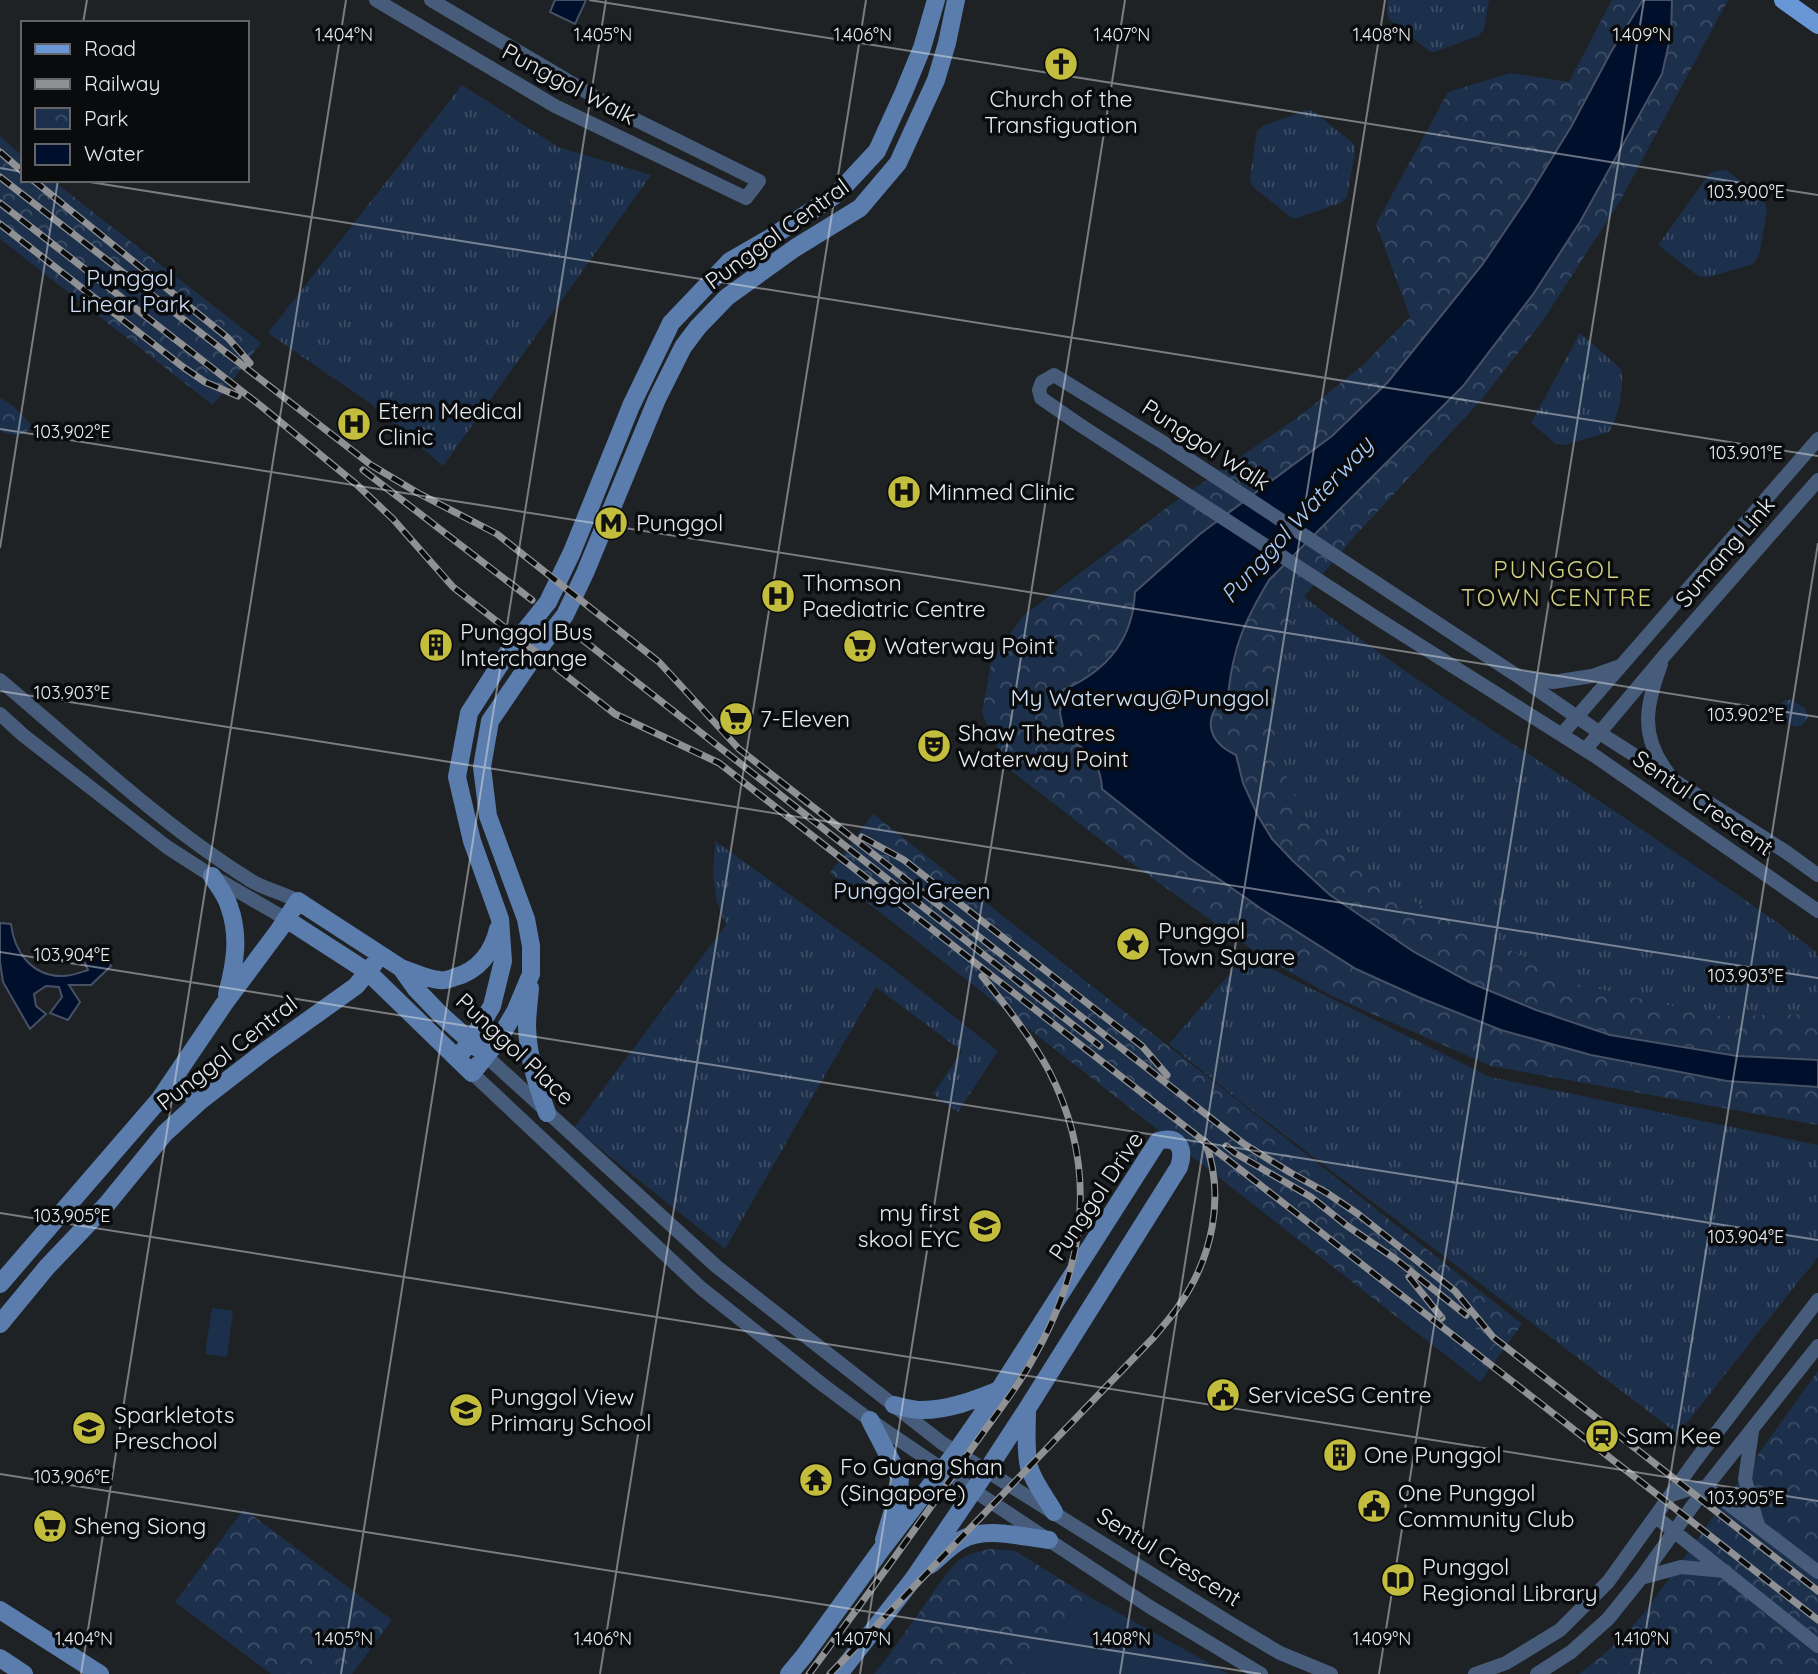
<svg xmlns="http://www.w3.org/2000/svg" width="1818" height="1674" font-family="Quicksand,sans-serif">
  <defs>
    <pattern id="grass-tufts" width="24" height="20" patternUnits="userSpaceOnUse" patternTransform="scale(1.75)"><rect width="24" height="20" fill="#1c304c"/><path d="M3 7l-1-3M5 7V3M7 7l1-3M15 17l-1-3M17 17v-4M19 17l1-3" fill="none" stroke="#3d4e66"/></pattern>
    <pattern id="park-crowns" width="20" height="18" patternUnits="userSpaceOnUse" patternTransform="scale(1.75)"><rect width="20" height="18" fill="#1c304c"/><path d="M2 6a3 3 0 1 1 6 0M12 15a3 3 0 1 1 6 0" fill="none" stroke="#3d4e66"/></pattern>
  </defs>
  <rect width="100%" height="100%" fill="#1f2225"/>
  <path fill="url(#grass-tufts)" d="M1388,0H1489L1484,30L1478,36L1434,52L1429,51L1389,19L1387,11Z
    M462,85L558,147L651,175L443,466L370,403L268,333Z
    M1306,110L1313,111L1354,144L1355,151L1347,197L1341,203L1297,218H1292L1252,186L1250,178L1257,131L1263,126Z
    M1721,170L1728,171L1765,202L1767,210L1759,255L1753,264L1709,277H1700L1658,245L1710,173Z
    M1580,333L1621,369C1625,385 1618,418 1609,432L1565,445L1556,444L1531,423Z
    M1304,597C1426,691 1558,771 1685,859C1729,889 1773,918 1815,951L1818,957V1014L1716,1016L1580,985L1396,893L1301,813L1275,746V658Z
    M715,841L888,965L998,1051L958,1112L933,1094L962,1051L876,987L725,1249L574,1128L726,925L717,902L713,874Z
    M1245,956L1490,1077L1818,1145V1257L1678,1434L1241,1102L1169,1044Z"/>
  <path fill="url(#park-crowns)" d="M1612,0H1728L1620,201L1542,322L1482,399L1351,540L1304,597L1275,658V746L1301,813L1396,893L1580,985L1716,1016L1818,1014V1125L1491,1066L1334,997L1258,954L1123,857L1005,766L982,713L992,659L1023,616L1169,506L1301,415L1363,365L1410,317L1376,224L1448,92L1511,73L1569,82Z
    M0,136L23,157V180H52L261,343L213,405L0,239Z
    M0,398L13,406L31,425L27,432L18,435L3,433L0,428Z
    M1785,700H1791L1805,708L1808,717L1803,725L1796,727L1786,722L1780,714V705Z
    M873,814L1522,1324L1480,1382L830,873Z
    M1818,1371V1674H1579C1604,1656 1625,1635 1645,1612Z
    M244,1509L392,1620L352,1674H271L175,1602Z
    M990,1549L1015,1551L1086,1595L1228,1674H874L887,1658L947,1573L959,1560L973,1553Z"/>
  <path fill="#1c304c" d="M1374,1244L1494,1344L1476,1365L1357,1265Z
    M212,1308L233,1311L227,1357L205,1354Z
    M1086,1595L1228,1674H1026Z"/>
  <path fill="#000f2b" stroke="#465165" stroke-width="2" d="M555,0H586L575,24L550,12Z
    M1643,0H1672L1671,34L1662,74L1580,222L1534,293L1463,386L1269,580C1244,622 1233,647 1228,695C1202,716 1206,741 1236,755L1243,783L1258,816L1272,839L1293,861L1330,895L1414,952L1471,983L1536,1010L1610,1035L1737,1056L1818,1060V1087L1727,1081L1591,1055L1501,1030L1418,997L1356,969L1263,910L1189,858L1102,789C1101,763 1087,748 1065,737L1060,713L1063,690C1107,671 1133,639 1135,592L1200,534L1332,436L1388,382L1482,265L1528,197L1571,127L1611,52Z
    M0,923L11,924C14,951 31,975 60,976C69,977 79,973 88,970L84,961L102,950L111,966L91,985H69L80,1002L68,1020L50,1013L62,997L59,987L46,986L34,994L36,1006L46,1014L30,1029L3,982L0,962Z"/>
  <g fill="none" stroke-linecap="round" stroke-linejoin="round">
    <path stroke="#465c7a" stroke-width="14" d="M376,0L555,106L746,198L759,181L624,114L431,0
      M1661,664C1646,705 1639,735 1668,773
      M1524,678L1553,682L1592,676L1620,666
      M0,680C81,748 159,823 250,880C264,889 283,893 298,901
      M0,714L23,735L167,847L212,876L286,919
      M1562,734L1818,439
      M1585,750L1664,656L1818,480
      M1818,875L1786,852L1609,739L1519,677L1164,443L1054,375L1042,382L1039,390L1041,398L1077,423L1383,622L1595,756L1818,911
      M486,1056L716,1266L942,1443L1233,1625L1280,1653L1331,1674
      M472,1073L701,1288L823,1385L870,1420L973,1490L1150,1607L1261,1674
      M1752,1432L1745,1479L1758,1526
      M1671,1495L1690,1489L1706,1487L1818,1572
      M1656,1517L1818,1646
      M1641,1578L1681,1567L1725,1571
      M1475,1674L1506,1663L1560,1630L1608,1582L1695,1461L1818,1300
      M1537,1674L1571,1652L1608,1619L1641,1578L1706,1487L1818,1346"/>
    <path stroke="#5a7dad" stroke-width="18" d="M212,876C218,886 226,895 229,906C240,936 235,964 227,994
      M286,919L368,972L472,1073L497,1042L515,1012L531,974V946L526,919L488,816L482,767L490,721L544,642L565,615L585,573L657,399L683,347L698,327L727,297L795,248L860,208L898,163L936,80L947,43L956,0
      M401,968C413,972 426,979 439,980C444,981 450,979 455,977C478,971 493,952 498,929
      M530,988C529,1001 527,1014 527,1027C528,1057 537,1085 547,1113
      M457,1058L471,1041L492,1006L503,961L500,919L472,841L457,777L469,713L508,652L548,602L572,552L631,406L671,323L730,261L770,238L837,194L877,151L903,94L922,48L936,0
      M162,1098L177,1088L188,1091L199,1102
      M0,1284L159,1100L224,1004L279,930L298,901L401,968L416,989L439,1013L479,1049
      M0,1324L47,1267L107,1204L165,1133L199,1102L265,1051L356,986L374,964
      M894,1405C903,1407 913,1410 922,1410C949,1410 974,1400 999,1390
      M1027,1409C1027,1428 1025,1449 1029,1467C1034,1483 1046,1498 1054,1512
      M870,1420L900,1478L899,1490L884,1540
      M930,1565C940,1557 950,1546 961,1540C986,1526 1022,1537 1049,1540
      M0,1610L100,1674
      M0,1658L24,1674
      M789,1674L804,1656L881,1550L956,1452L999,1390L1158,1141C1179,1135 1185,1149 1179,1167L1027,1409L986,1472L914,1578L839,1674"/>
    <path stroke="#6997d5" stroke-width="18" d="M1783,0L1818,25"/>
    <g stroke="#8f9194" stroke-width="7">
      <path id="rail" d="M0,152L23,172
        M0,177L371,465L418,493L497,534L659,662L739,749L1244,1144L1291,1173L1327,1193L1358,1214L1455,1291L1493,1337L1818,1591
        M33,180L228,338L250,363
        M0,203L261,406L356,484L393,519L453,587L615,714L719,763L1818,1620
        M0,224L183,367L205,382L238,396
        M363,470L532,600
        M583,640L1100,1046
        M862,837L904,860L1142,1046L1167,1075
        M1226,1146L1235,1153L1311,1197L1346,1225L1394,1258L1466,1315
        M1409,1277L1442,1318
        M809,1674C864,1600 918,1526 970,1451C990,1422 1013,1394 1030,1364C1085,1270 1100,1170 1049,1071C1031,1037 1006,1006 982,976
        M830,1674L1154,1337C1162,1327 1171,1317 1178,1307C1212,1259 1226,1197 1205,1141"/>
    </g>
    <use href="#rail" stroke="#0a0b0d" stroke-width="4.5" stroke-dasharray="13" stroke-linecap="butt"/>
  </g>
  <path fill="none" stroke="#e8eaed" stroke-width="2" stroke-opacity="0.45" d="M589,0L1818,195M83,23L87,0M0,168L23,172M77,180L1818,456M0,429L1818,717M0,548L58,180M0,691L1818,978M0,952L1818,1240M0,1213L1818,1501M0,1474L1261,1674M81,1674L346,0M341,1674L606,0M600,1674L866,0M860,1674L1125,0M1120,1674L1385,0M1379,1674L1644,0M1639,1674L1818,543"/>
  <defs>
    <g id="church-disc" transform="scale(1.75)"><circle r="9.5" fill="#c3bd3e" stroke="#0a0b0d"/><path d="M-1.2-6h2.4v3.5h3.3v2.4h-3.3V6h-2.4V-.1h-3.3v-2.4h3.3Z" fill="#111"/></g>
    <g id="hospital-disc" transform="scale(1.75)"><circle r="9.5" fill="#c3bd3e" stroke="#0a0b0d"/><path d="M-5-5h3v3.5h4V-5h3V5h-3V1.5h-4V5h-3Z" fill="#111"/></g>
    <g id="metro-disc" transform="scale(1.75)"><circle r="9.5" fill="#c3bd3e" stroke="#0a0b0d"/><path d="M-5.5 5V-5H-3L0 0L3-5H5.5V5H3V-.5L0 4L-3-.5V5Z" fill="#111"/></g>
    <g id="building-disc" transform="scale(1.75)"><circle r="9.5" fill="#c3bd3e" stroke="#0a0b0d"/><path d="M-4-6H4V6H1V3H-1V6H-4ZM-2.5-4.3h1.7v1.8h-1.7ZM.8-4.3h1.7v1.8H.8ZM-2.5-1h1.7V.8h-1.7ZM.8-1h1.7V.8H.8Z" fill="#111"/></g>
    <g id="supermarket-disc" transform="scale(1.75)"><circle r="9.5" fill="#c3bd3e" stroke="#0a0b0d"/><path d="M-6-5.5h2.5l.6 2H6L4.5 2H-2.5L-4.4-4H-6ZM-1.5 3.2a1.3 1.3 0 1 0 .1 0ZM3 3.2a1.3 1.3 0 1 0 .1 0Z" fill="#111"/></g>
    <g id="theatre-disc" transform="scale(1.75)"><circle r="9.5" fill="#c3bd3e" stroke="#0a0b0d"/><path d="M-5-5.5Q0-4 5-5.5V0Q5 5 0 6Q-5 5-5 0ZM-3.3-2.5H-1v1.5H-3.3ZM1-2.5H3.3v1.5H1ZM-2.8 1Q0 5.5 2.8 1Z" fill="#111"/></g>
    <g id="sight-disc" transform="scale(1.75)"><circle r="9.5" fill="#c3bd3e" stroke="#0a0b0d"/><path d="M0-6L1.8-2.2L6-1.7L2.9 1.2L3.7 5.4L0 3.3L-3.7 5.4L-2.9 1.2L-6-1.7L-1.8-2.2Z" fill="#111"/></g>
    <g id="school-disc" transform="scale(1.75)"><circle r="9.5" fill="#c3bd3e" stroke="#0a0b0d"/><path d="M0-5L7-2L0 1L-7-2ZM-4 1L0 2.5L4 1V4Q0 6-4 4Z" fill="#111"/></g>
    <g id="civic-disc" transform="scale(1.75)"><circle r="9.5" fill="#c3bd3e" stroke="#0a0b0d"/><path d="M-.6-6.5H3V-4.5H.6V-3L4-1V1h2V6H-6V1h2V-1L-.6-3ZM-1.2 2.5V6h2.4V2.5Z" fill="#111"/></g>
    <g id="station-disc" transform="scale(1.75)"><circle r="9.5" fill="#c3bd3e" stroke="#0a0b0d"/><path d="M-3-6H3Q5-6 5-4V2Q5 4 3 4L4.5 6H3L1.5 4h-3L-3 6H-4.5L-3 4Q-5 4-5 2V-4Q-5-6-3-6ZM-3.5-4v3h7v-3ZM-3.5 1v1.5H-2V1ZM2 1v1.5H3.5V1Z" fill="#111"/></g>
    <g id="temple-disc" transform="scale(1.75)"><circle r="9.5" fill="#c3bd3e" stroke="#0a0b0d"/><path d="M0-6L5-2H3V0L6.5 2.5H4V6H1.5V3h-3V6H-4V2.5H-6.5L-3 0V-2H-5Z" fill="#111"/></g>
    <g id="library-disc" transform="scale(1.75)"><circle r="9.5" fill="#c3bd3e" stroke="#0a0b0d"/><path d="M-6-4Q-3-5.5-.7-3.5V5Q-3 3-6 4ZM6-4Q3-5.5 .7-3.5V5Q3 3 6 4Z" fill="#111"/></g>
  </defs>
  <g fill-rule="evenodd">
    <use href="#church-disc" x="1061" y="64"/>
    <use href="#hospital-disc" x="354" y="424"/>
    <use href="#hospital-disc" x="904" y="492"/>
    <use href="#metro-disc" x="611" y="523"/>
    <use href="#hospital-disc" x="778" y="596"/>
    <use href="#building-disc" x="436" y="645"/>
    <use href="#supermarket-disc" x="860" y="646"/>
    <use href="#supermarket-disc" x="736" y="719"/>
    <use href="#theatre-disc" x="934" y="746"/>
    <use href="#sight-disc" x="1133" y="944"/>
    <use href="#school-disc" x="985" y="1226"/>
    <use href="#civic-disc" x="1223" y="1395"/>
    <use href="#school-disc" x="466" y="1410"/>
    <use href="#school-disc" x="89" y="1428"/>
    <use href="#station-disc" x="1602" y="1436"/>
    <use href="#building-disc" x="1340" y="1455"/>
    <use href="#temple-disc" x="816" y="1480"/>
    <use href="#civic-disc" x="1374" y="1506"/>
    <use href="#supermarket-disc" x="50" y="1526"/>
    <use href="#library-disc" x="1398" y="1580"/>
  </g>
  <g text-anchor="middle" stroke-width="7" stroke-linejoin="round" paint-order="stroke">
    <g font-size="23" fill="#e8eaed" stroke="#0a0b0d">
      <text transform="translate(569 84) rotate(28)" y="8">Punggol Walk</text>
      <text transform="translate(777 234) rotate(-36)" y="8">Punggol Central</text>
      <text transform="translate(1206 445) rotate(33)" y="8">Punggol Walk</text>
      <text transform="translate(1725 552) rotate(-49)" y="8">Sumang Link</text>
      <text transform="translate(1703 803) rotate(35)" y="8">Sentul Crescent</text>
      <text transform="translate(515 1049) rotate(43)" y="8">Punggol Place</text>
      <text transform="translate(227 1053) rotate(-38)" y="8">Punggol Central</text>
      <text transform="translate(1096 1196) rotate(-56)" y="8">Punggol Drive</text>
      <text transform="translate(1169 1557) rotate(32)" y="8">Sentul Crescent</text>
    </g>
    <g font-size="23" fill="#e8eaed" stroke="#0a0b0d" text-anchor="start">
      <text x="1061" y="107" text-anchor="middle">Church of the<tspan x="1061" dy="26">Transfiguation</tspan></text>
      <text x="378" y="419">Etern Medical<tspan x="378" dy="26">Clinic</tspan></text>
      <text x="928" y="500">Minmed Clinic</text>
      <text x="636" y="531">Punggol</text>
      <text x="802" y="591">Thomson<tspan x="802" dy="26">Paediatric Centre</tspan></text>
      <text x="460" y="640">Punggol Bus<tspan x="460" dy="26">Interchange</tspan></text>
      <text x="884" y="654">Waterway Point</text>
      <text x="760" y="727">7-Eleven</text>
      <text x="958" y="741">Shaw Theatres<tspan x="958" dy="26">Waterway Point</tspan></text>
      <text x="1158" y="939">Punggol<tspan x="1158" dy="26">Town Square</tspan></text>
      <text x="960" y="1221" text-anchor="end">my first<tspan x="960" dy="26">skool EYC</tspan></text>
      <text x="1248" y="1403">ServiceSG Centre</text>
      <text x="490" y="1405">Punggol View<tspan x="490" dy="26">Primary School</tspan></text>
      <text x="114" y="1423">Sparkletots<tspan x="114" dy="26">Preschool</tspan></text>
      <text x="1626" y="1444">Sam Kee</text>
      <text x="1364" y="1463">One Punggol</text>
      <text x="840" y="1475">Fo Guang Shan<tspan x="840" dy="26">(Singapore)</tspan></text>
      <text x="1398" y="1501">One Punggol<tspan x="1398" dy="26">Community Club</tspan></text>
      <text x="74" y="1534">Sheng Siong</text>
      <text x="1422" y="1575">Punggol<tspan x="1422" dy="26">Regional Library</tspan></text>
    </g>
    <g font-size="23" fill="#cfe1f9" stroke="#0a0b0d">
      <text x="130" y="286">Punggol<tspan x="130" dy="26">Linear Park</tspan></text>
      <text x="1140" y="706">My Waterway@Punggol</text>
      <text x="912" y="899">Punggol Green</text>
    </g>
    <g font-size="24" font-style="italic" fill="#accefd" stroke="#0a0b0d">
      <text transform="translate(1297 520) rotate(-48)" y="8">Punggol Waterway</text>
    </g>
    <g font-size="24" letter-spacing="2" fill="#d1ce80" stroke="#0a0b0d">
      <text x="1557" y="578">PUNGGOL<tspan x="1557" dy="28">TOWN CENTRE</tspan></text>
    </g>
  </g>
  <g font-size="18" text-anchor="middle" fill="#e8eaed" stroke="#0a0b0d" stroke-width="7" stroke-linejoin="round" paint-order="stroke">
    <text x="344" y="41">1.404°N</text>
    <text x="603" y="41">1.405°N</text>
    <text x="863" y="41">1.406°N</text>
    <text x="1122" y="41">1.407°N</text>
    <text x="1382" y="41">1.408°N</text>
    <text x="1642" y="41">1.409°N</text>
    <text x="1746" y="198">103.900°E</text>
    <text x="72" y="438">103.902°E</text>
    <text x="1746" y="459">103.901°E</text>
    <text x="72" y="699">103.903°E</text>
    <text x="1746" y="721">103.902°E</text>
    <text x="72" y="961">103.904°E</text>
    <text x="1746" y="982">103.903°E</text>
    <text x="72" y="1222">103.905°E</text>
    <text x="1746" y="1243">103.904°E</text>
    <text x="72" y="1483">103.906°E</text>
    <text x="1746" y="1504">103.905°E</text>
    <text x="84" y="1645">1.404°N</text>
    <text x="344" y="1645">1.405°N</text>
    <text x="603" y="1645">1.406°N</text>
    <text x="863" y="1645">1.407°N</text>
    <text x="1122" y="1645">1.408°N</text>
    <text x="1382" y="1645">1.409°N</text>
    <text x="1642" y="1645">1.410°N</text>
  </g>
  <rect x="21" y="21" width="228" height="161" fill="#0a0b0d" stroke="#636467" stroke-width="2"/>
  <rect x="35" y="44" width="35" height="10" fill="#6997d5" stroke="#636467" stroke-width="2"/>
  <text x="84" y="56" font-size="21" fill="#e8eaed">Road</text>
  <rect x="35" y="79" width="35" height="10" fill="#8f9194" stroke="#636467" stroke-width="2"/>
  <text x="84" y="91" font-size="21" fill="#e8eaed">Railway</text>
  <rect x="35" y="108" width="35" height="21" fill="url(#park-crowns)" stroke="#636467" stroke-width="2"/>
  <text x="84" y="126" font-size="21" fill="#e8eaed">Park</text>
  <rect x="35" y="144" width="35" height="21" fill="#000f2b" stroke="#636467" stroke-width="2"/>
  <text x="84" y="161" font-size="21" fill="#e8eaed">Water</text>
</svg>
